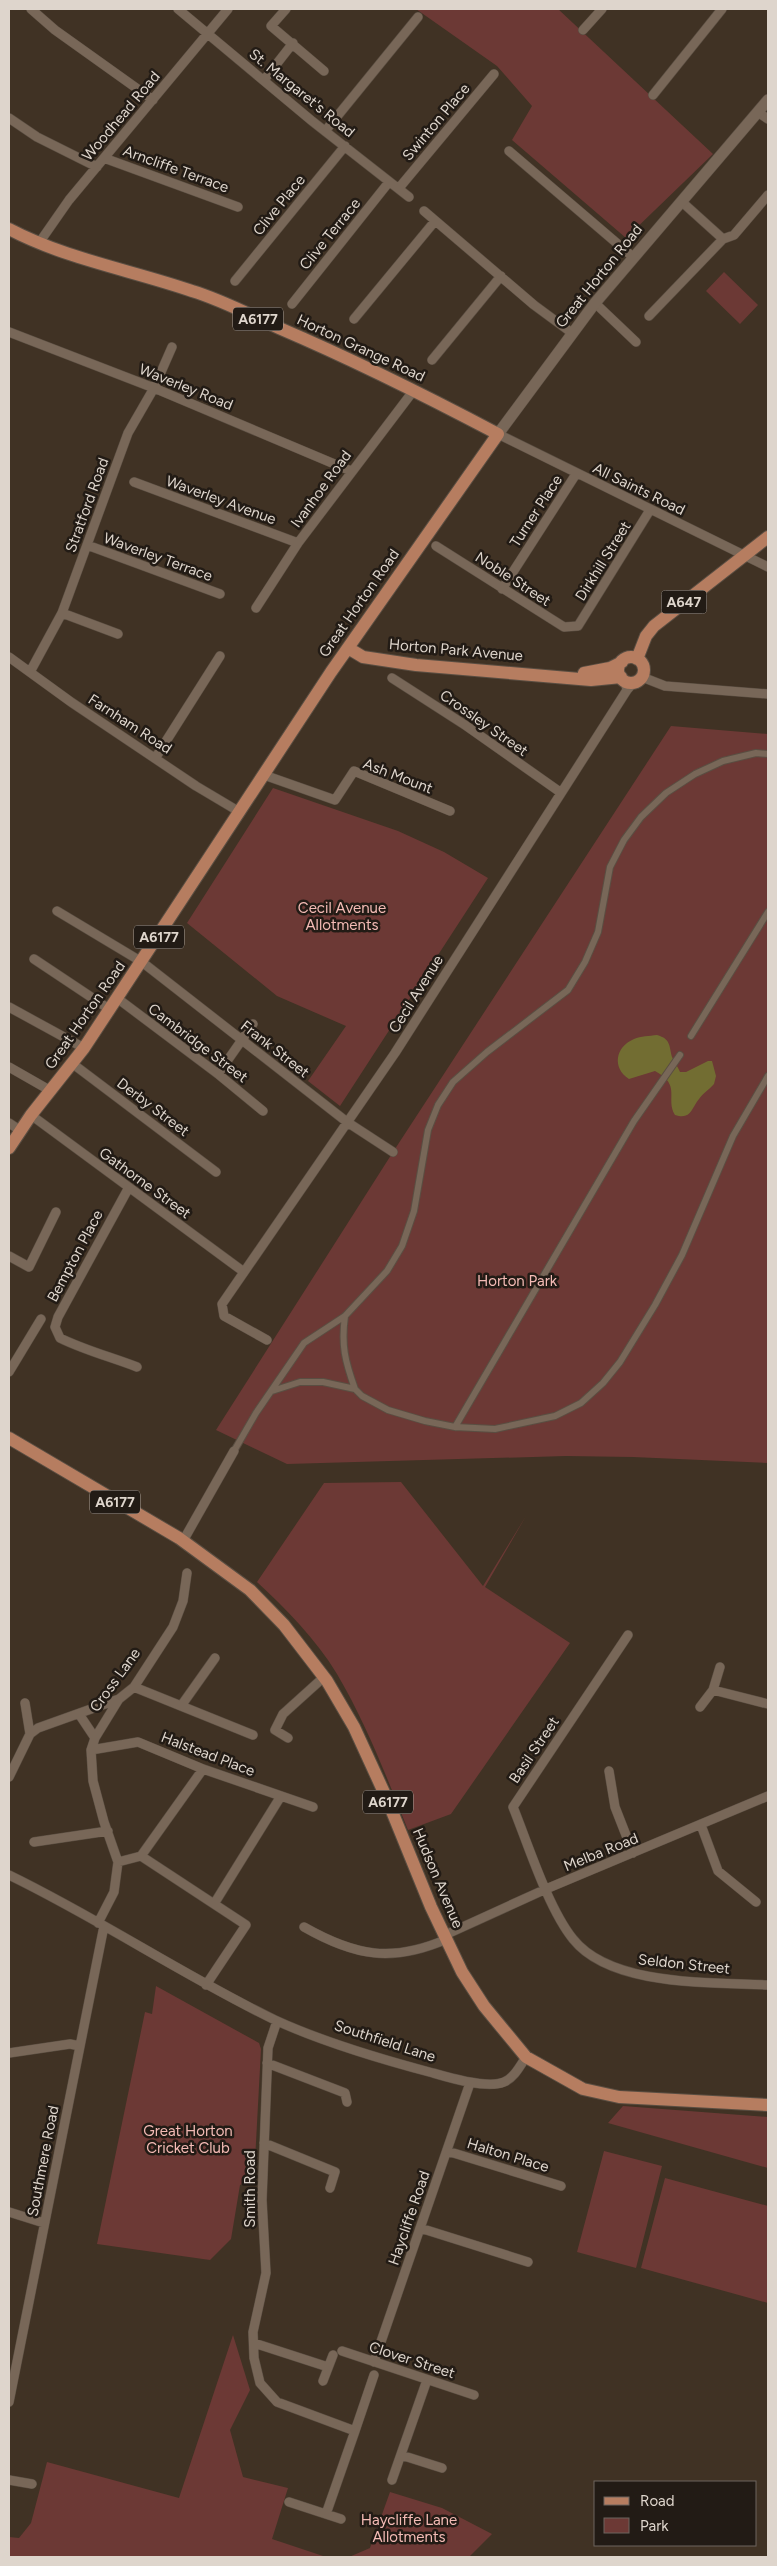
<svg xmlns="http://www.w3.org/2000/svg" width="777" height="2566" font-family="Figtree,sans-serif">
  <rect width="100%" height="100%" fill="#403224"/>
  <path fill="#6c3935" d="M416,9H558L713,154L626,238L512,140L532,106L497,66Z
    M724,272L758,305L740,324L706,291Z
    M671,726L768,734V1463L633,1457L566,1456L287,1464L216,1430L393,1152Z
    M273,788L398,831L444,852L488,878L340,1106L308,1081L346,1026L277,996L187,923Z
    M401,1482L483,1586L526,1516L485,1587L570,1643L451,1814L408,1830C387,1778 366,1723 337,1674C316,1639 286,1609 257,1582L324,1483Z
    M156,1986L259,2043L261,2049L254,2179L240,2185L231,2239L210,2260L97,2244L145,2012L152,2014Z
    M623,2106L768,2117V2168L608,2123Z
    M604,2151L662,2166L636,2268L577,2252Z
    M665,2178L768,2206V2303L641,2268Z
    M233,2335L250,2390L230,2430L243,2477L288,2488L272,2539L326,2557H9V2537L19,2538L31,2523L47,2462L179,2498Z
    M390,2492L442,2508L492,2534L469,2557H349L370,2548Z"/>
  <path fill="#726d32" d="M657,1035C671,1039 669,1046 672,1057C674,1062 678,1067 680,1072H686L708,1061H712L716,1076L714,1084C709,1090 703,1093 699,1099C691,1109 691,1120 675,1115C665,1099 682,1085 655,1071L629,1079C612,1068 615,1047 634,1039C641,1036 649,1036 657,1035Z"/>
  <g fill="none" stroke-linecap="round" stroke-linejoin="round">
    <g stroke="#5a4e42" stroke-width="8">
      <path id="pedestrian" d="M691,1036L768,912
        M345,1316C341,1345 345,1361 355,1389
        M272,1391L300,1382H323L355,1389L362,1396L388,1410L425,1421L455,1427L495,1429L555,1416L581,1403L603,1383L620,1362L655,1305L682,1255L733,1136L768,1076
        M455,1427L634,1121L680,1055
        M234,1451L256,1413L304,1343L345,1316L387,1271L402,1246L414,1211L428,1130L438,1105L453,1082L487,1052L568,990L585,962L598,932L610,867L624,840L641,817L666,793L695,774L723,761L756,753L768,754"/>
    </g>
    <g stroke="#5a4e42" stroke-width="10">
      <path id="minor" d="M31,9L55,30L153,100
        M178,9L312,121L409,197
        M286,9L271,26L324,71
        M583,30L602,9
        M264,80L293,43
        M653,95L722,9
        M759,113L768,119
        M9,118L37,137L97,167
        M326,130L418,17
        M509,151L633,257
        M104,158L238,207
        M399,188L494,74
        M424,211L534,305L572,333
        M723,239L734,235L768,195
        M39,243L69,200L228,9
        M235,281L345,146
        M595,303L636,342
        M292,304L389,182
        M649,316L723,239L682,202
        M354,319L435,221
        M9,332L154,388L351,471
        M432,360L501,276
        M498,434L768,567
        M134,482L298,543
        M87,545L220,594
        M436,546L564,627L578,626L650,510
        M502,589L576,474
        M256,608L298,543L414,390
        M62,613L118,634
        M9,657L71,702L196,786L238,811
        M30,672L62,613L128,433L154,388L172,347
        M642,677L665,686L768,694
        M392,678L465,725L560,792
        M625,681L627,690L634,682
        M156,757L220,656
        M264,775L335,800L354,771L450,811
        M57,911L142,962L347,1122L393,1152
        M34,959L109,1009
        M117,998L218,1074L263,1111
        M9,1007L84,1048
        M73,1064L216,1172
        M9,1067L51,1091
        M218,1074L253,1024
        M31,1115L244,1272
        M9,1123L21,1131
        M128,1189L58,1317L55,1327L60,1338C84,1350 111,1357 137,1367
        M9,1256L29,1267L56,1212
        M267,1340L224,1316L222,1304L395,1053L627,690
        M9,1372L41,1319
        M183,1541L234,1451
        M628,1635L513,1807C528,1844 548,1908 573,1939C611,1987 712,1982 768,1985
        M720,1667L713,1690L768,1704
        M134,1687L253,1735
        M25,1703L30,1734
        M181,1706L215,1658
        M700,1707L713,1690
        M79,1714L95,1738
        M288,1738L275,1730L283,1714L324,1677
        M91,1750L138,1742L203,1769L313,1807
        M609,1771L615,1807L633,1853
        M9,1777L30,1734L38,1728L119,1699
        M701,1825L718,1871L756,1902
        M34,1842L108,1831
        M141,1856L246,1925L206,1985
        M118,1862L141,1856L203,1769
        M9,1875C100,1919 184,1976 275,2020C325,2043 380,2059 433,2073C450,2078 487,2089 504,2082C514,2078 520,2066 526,2057
        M214,1904L281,1796
        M98,1923L114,1892L118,1862L104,1822L93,1781L91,1750L95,1738L119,1699L134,1687L173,1627L183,1601L187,1573
        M304,1927C355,1956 392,1963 447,1939
        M445,1935L546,1889L768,1796
        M277,2021L268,2048L262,2200L266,2273L253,2332L254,2358L260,2383L277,2402L355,2431L374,2375
        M9,2053L70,2044L80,2046
        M267,2063L345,2093L347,2102
        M264,2143L335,2172L330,2188
        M447,2151L561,2186
        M9,2212L44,2223
        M420,2228L528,2262
        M254,2343L328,2367
        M342,2351L474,2395
        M374,2362L470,2083
        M323,2381L333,2355
        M9,2402L104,1926
        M401,2455L442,2468
        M9,2480L32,2484
        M392,2480L427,2380
        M289,2502L341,2519
        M326,2514L355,2431"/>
    </g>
    <g stroke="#5a4e42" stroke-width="12">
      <path id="tertiary" d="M498,434L595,303L768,100"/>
    </g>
    <g stroke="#5a4e42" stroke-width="14">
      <path id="primary" d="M9,229C66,259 131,270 192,291C222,300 250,315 279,328C354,360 426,396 498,434L331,672L84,1048L31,1115L9,1148
        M348,648L363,657L416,665L591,680L621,677
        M618 670a13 13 0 1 1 26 0a13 13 0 1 1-26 0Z
        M637,659L646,636L654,626L768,537
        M584,673L610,668L622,662
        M9,1438L179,1538L250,1590L284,1625L327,1681L354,1727L387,1799L431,1907L462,1972L484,2006L526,2057L583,2089L619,2097L768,2105"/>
    </g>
    <use href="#pedestrian" stroke="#786758" stroke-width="6"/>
    <use href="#minor" stroke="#786758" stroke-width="9"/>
    <use href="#tertiary" stroke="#786758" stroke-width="11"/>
    <use href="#primary" stroke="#b67d60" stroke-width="12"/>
  </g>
  <g text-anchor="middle" stroke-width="5" stroke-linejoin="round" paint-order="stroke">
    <g fill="#221b15" stroke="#a69d95" stroke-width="1">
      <rect x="233" y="307.5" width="50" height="23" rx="4"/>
      <rect x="661.5" y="590.5" width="45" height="23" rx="4"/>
      <rect x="134" y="925.5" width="50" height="23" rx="4"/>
      <rect x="90" y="1490.5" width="50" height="23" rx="4"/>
      <rect x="363" y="1790.5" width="50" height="23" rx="4"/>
    </g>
    <g font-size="14" font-weight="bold" fill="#ded5cc">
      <text x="258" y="324">A6177</text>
      <text x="684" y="607">A647</text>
      <text x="159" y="942">A6177</text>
      <text x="115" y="1507">A6177</text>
      <text x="388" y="1807">A6177</text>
    </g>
    <g font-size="15" fill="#ded5cc" stroke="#221b15">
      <text transform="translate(302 93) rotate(39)" y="5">St. Margaret's Road</text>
      <text transform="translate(121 116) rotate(-50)" y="5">Woodhead Road</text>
      <text transform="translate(436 122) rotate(-50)" y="5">Swinton Place</text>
      <text transform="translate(176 169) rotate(20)" y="5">Arncliffe Terrace</text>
      <text transform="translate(279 205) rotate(-51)" y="5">Clive Place</text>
      <text transform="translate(330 234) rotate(-51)" y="5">Clive Terrace</text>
      <text transform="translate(599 276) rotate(-51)" y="5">Great Horton Road</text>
      <text transform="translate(361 348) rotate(25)" y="5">Horton Grange Road</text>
      <text transform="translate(186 387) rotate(22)" y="5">Waverley Road</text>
      <text transform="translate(321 489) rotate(-54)" y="5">Ivanhoe Road</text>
      <text transform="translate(639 489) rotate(26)" y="5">All Saints Road</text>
      <text transform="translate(221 500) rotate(20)" y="5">Waverley Avenue</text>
      <text transform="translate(87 505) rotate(-70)" y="5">Stratford Road</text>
      <text transform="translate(536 511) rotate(-57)" y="5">Turner Place</text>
      <text transform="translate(158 557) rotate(20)" y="5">Waverley Terrace</text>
      <text transform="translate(603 561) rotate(-58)" y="5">Dirkhill Street</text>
      <text transform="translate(513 579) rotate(33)" y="5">Noble Street</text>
      <text transform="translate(359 603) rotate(-55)" y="5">Great Horton Road</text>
      <text transform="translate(456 650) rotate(5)" y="5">Horton Park Avenue</text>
      <text transform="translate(484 723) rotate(35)" y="5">Crossley Street</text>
      <text transform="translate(130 724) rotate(33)" y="5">Farnham Road</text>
      <text transform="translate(398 776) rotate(21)" y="5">Ash Mount</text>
      <text transform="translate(416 994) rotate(-58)" y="5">Cecil Avenue</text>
      <text transform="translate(85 1015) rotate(-55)" y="5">Great Horton Road</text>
      <text transform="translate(198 1043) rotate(37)" y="5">Cambridge Street</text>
      <text transform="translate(275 1049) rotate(38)" y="5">Frank Street</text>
      <text transform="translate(153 1107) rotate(37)" y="5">Derby Street</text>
      <text transform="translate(145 1183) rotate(36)" y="5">Gathorne Street</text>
      <text transform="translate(75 1256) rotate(-62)" y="5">Bempton Place</text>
      <text transform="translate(115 1680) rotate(-54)" y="5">Cross Lane</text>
      <text transform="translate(534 1750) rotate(-56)" y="5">Basil Street</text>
      <text transform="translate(208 1754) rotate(21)" y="5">Halstead Place</text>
      <text transform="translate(601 1852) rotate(-22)" y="5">Melba Road</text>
      <text transform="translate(438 1878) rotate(67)" y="5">Hudson Avenue</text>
      <text transform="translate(684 1964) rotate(6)" y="5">Seldon Street</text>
      <text transform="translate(385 2041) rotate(18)" y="5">Southfield Lane</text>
      <text transform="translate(508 2155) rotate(17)" y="5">Halton Place</text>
      <text transform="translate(43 2161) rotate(-79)" y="5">Southmere Road</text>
      <text transform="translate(250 2189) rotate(-90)" y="5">Smith Road</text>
      <text transform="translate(409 2218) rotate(-71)" y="5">Haycliffe Road</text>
      <text transform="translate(412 2360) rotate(18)" y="5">Clover Street</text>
    </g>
    <g font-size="15" fill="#f4bbb5" stroke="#221b15">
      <text x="342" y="913">Cecil Avenue<tspan x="342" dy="17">Allotments</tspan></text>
      <text x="517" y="1286">Horton Park</text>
      <text x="188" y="2136">Great Horton<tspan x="188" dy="17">Cricket Club</tspan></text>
      <text x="409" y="2525">Haycliffe Lane<tspan x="409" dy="17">Allotments</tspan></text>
    </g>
  </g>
  <rect width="777" height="2566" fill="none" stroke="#ded5cc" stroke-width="20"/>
  <rect x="594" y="2481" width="162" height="65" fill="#221b15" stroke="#6d655e"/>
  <rect x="604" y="2497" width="25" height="8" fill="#b67d60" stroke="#6d655e"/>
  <text x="640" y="2506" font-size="15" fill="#ded5cc">Road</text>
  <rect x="604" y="2518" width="25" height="15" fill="#6c3935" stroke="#6d655e"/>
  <text x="640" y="2531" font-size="15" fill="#ded5cc">Park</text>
</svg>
